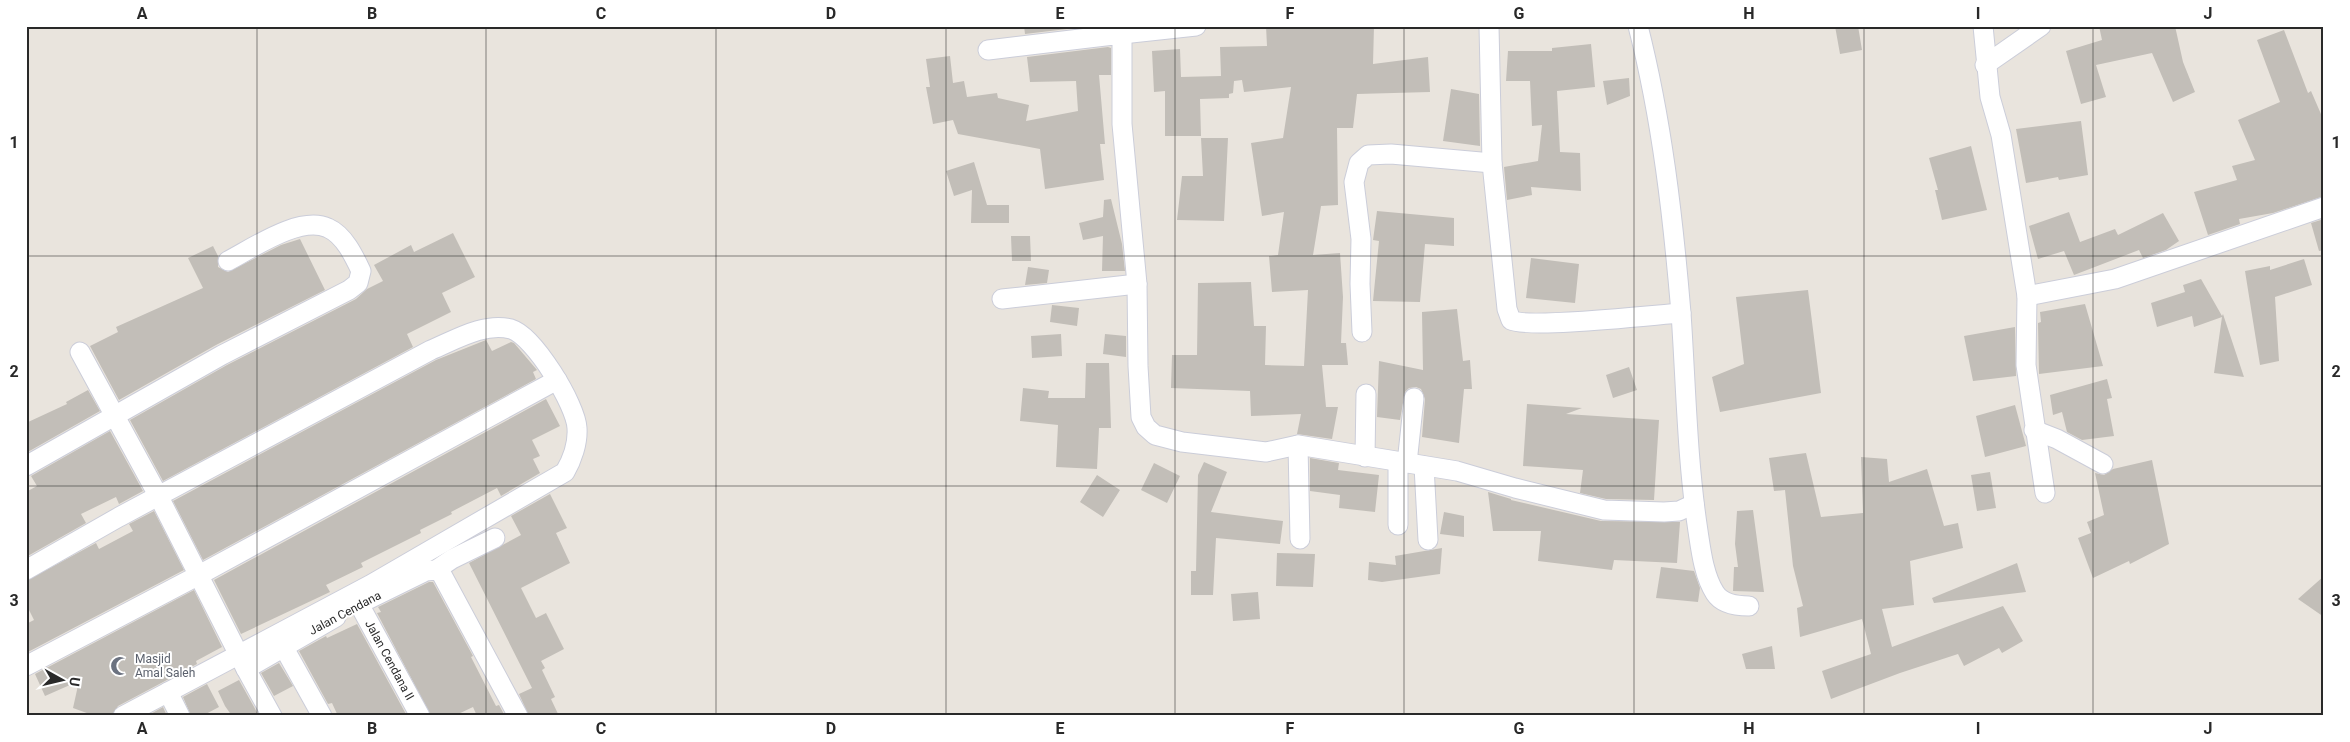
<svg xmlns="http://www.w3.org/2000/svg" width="2350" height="742" font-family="Roboto,sans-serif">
  <rect width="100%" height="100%" fill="#e9e4dd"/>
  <path fill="#c2beb8" d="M1024,26H1092L1025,34Z
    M1266,26H1374L1373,64L1428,57L1430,92L1357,94L1353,128H1337L1338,205L1321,206L1313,255L1340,253L1343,297L1341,343H1346L1348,365H1322L1326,407H1338L1332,439L1297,434L1301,414L1251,416L1250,391L1171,388L1172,355H1197L1198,283L1251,282L1254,326H1266L1265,365L1304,366L1308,290L1272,292L1269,256L1278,255L1284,212L1262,216L1251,143L1283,138L1291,87L1244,92L1242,80L1234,81L1233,93L1229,94V98L1200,99L1201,136H1165V91L1154,92L1152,51L1180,49L1181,77L1221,76L1220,47L1267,46Z
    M1835,26H1858L1862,50L1840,54Z
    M2099,26H2175L2183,62L2195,92L2173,102L2152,53L2096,65L2106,97L2081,104L2066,51L2102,40Z
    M2284,30L2308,93L2311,91L2324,121V196L2273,213L2239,219L2240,224L2208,235L2194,192L2237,180L2232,166L2255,160L2238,120L2280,102L2257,40Z
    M1591,44L1595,87L1557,91L1560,152L1580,153L1581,191L1531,187L1532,195L1507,200L1504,167L1538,161L1542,125L1532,126L1530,81H1506L1508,51H1552V48Z
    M1108,47L1111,48V75H1099L1105,144H1100L1104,180L1045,189L1040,149L958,134L953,120L933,124L926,87H930L926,59L950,56L953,83L964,81L967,97L997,93L998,98L1029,105L1026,121L1078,111L1076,81L1030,82L1027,57Z
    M1629,78L1630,96L1607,105L1603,81Z
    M1451,89L1479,94L1480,146L1443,141Z
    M2081,121L2088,175L2059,180L2058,177L2026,183L2016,129Z
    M1201,138H1228L1224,221L1177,220L1182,176H1203Z
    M1971,146L1987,210L1942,220L1935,190H1938L1929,158Z
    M974,162L987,205H1009V223H971L972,190L954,196L946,171Z
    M1111,199L1122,244L1125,271H1102L1103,236L1083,240L1079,223L1103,217L1104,200Z
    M1377,211L1454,218V246L1425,244L1420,302L1373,301L1379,241L1373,240Z
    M2069,212L2080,242L2115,229L2118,235L2163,213L2179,241L2166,250L2143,258L2139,250L2074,275L2064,251L2038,259L2029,226Z
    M2324,219V250L2319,251L2311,223Z
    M453,233L475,277L442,293L451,312L407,334L413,347L163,481L130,420L227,365L356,299L367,289L383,281L374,265L411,245L414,252Z
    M1011,236H1030L1031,261H1012Z
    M300,239L325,290L216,345L119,400L90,346L118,332L116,327L203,288L188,258L213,246L218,256V267L228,272L281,245Z
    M1531,258L1579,264L1575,303L1526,298Z
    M2304,259L2312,285L2275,297L2279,361L2260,365L2245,271L2270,266V270Z
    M1028,267L1049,270L1047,283L1025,285Z
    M2201,279L2222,316L2223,314L2244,377L2214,373L2222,317L2194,327L2192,316L2157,327L2151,303L2185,292L2183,285Z
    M1808,290L1821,393L1720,412L1712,377L1744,364L1736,297Z
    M2085,304L2103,366L2039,374L2038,323L2041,322L2040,312Z
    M1052,305L1079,308L1077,326L1050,322Z
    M1457,309L1463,361L1470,360L1472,389H1464L1459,443L1422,437L1425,399L1421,389L1416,387L1409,388L1405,392L1400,420L1377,417L1379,361L1423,370L1422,312Z
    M2015,327L2016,376L1973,381L1964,336Z
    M1061,334L1062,356L1032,358L1031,336Z
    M1105,334L1126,336V357L1103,354Z
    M486,340L492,351L511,342L514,343L537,370L533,372L536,379L203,560L173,501L436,360Z
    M1086,363H1109L1111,428H1099L1097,469L1056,467L1058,425L1020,421L1023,388L1049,391L1048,398H1085Z
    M1629,367L1637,390L1613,398L1606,375Z
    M2107,379L2112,398L2107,399L2114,436L2082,440L2067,432L2062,412L2053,415L2050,395Z
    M88,390L100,411L26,453V423L67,404L66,402Z
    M546,399L560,426L532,440L540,456L533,459L540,473L501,496L497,488L451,512L452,514L420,530L421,533L361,563L363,567L326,585L330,592L241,634L214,580Z
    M1527,404L1582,408L1566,414L1659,420L1654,500L1606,499L1580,493L1583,470L1523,466Z
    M2015,405L2026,446L1985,457L1976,416Z
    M110,431L143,491L119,504L116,497L81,514L86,523L26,557V492L37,486L31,476Z
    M1806,453L1821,517L1863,513L1861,457L1887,459L1889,482L1927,469L1944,526L1958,523L1963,548L1910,561L1914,605L1882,609L1892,647L2003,606L2023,641L2002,653L1999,648L1964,666L1958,654L1900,673L1831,699L1822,671L1871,654L1862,619L1800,637L1797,608L1803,606L1793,566L1785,490L1774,491L1769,458Z
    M1310,458L1339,463L1338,470L1379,475L1375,512L1339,508L1340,495L1310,491Z
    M2152,460L2169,544L2130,564L2129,561L2093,578L2078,538L2091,533L2087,522L2104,515L2095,473L2104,475L2113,469Z
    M1204,462L1227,472L1211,512L1283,521L1280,544L1216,538L1213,595H1191V571H1196L1198,475Z
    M1154,463L1180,476L1167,503L1141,490Z
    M1990,472L1996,508L1977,511L1971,475Z
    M1097,475L1120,490L1103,517L1080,502Z
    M1488,492L1511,499V500L1601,521L1680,522L1677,563L1614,560L1612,570L1538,561L1541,531H1493Z
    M550,494L567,528L556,533L570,563L521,588L536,618L546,613L564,649L541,661L545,668L542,670L555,697L551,699L559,716H529L519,694L532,688L469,563L521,535L511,516Z
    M1753,510L1764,592L1733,591L1734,567H1738L1735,544L1737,511Z
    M154,511L184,570L26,653V624L34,620L26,604V581L96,543L99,549L133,531L129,524Z
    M1444,512L1464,516V537L1440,534Z
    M1442,548L1440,574L1382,582L1368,580L1369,562L1396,565L1395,556Z
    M1277,553L1315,554L1313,587L1276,586Z
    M2017,563L2026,592L1934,603L1932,598Z
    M1661,567L1694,571L1700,588L1698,602L1656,598Z
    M2324,576V617L2298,599Z
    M429,582H433L473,656L471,657L496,706L499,705L505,716H477L473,707L454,716H431L377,613L381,612L378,607Z
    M194,590L222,647L196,661L197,664L118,706L112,716H95L73,708L79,681L45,696L35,674Z
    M1258,592L1260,619L1233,621L1231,594Z
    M357,624L407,716H338L332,703L328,704L299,651L326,636L327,638Z
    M1772,646L1775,669H1746L1742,654Z
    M279,663L293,686L274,696L261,673Z
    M239,680L259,716H232L225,706L218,691Z
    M207,684L219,707L202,716H191L183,697Z
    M163,707L167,716H147Z"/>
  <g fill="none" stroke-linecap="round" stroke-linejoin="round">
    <g stroke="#cbcdd9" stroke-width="21">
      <g id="street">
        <path d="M1122,26V34L1196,26"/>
        <path d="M1489,26L1492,163L1507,309L1511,320C1528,329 1653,315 1681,313"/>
        <path d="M1638,26C1662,120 1673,217 1681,313C1686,386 1687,459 1698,531C1701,551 1704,576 1715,593C1722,604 1737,606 1749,606"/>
        <path d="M1983,26L1990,97L2001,135L2027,296L2026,365L2045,493"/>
        <path d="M988,50L1122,34V124L1137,284L1138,366L1141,417L1146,427L1155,435L1182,442L1266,452L1298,445L1457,471L1515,488L1604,510L1664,512L1679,511L1694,504"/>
        <path d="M1985,65L2041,26"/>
        <path d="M2027,296L2115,279L2324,207"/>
        <path d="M1002,299L1137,284"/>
        <path d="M1362,332L1360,284L1361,239L1354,182L1359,163L1368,155L1391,154L1492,163"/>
        <path d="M80,352L159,497L246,669L272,716"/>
        <path d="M2034,430L2057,439L2103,464"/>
        <path d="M1298,445L1300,539"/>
        <path d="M1365,457L1366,394"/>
        <path d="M1398,462V525"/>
        <path d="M1407,463L1414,398"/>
        <path d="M26,466L222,355L349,290L358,283L361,271C354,256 344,235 328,228C300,215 253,248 228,261"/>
        <path d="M1424,466L1428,540"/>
        <path d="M26,570L119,517L431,350C455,340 484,322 511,329C534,336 576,405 577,428C578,443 572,460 565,472L370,585L123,716"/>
        <path d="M436,570L452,559L495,538"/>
        <path d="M369,599L426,571L436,570L441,573L518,716"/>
        <path id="s1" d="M359,604L420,716"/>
        <path d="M283,646L322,716"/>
        <path d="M26,666L199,575L557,380"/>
        <path d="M246,669L336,617"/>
        <path d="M168,692L180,716"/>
      </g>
    </g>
    <use href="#street" stroke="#fff" stroke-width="19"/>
  </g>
  <path fill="none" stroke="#292929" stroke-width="1" stroke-opacity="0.55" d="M257,26V716M486,26V716M716,26V716M946,26V716M1175,26V716M1404,26V716M1634,26V716M1864,26V716M2093,26V716M26,256H2324M26,486H2324"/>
  <defs>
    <g id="mosque-bare" transform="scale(1.5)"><path d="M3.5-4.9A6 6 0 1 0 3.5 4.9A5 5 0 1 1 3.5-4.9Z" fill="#6b7280" stroke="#fff" stroke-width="2.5" paint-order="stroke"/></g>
  </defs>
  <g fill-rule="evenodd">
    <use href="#mosque-bare" x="120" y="666"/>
  </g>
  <g text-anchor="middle" stroke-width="4" stroke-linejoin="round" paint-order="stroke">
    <g font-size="12" fill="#292929" stroke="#fff">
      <text transform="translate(345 613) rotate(-28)" y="4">Jalan Cendana</text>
      <text dy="4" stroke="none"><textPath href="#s1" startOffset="64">Jalan Cendana II</textPath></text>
    </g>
    <g font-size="12" fill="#5b616d" stroke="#fff" text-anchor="start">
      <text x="135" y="663">Masjid<tspan x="135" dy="14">Amal Saleh</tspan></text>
    </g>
  </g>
  <rect width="2350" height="742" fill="none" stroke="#ffffff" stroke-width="55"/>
  <g transform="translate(62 680) rotate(98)" stroke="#ffffff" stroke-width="4" paint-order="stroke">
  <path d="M0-4L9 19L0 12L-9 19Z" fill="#292929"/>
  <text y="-8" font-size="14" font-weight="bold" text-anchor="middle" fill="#292929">U</text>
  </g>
  <rect x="28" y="28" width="2294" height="686" fill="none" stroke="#292929" stroke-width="2"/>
  <g font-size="16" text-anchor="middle" font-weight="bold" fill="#292929">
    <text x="142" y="19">A</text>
    <text x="372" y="19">B</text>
    <text x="601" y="19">C</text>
    <text x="831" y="19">D</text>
    <text x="1060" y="19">E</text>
    <text x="1290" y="19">F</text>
    <text x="1519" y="19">G</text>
    <text x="1749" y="19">H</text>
    <text x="1978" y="19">I</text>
    <text x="2208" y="19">J</text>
    <text x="14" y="148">1</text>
    <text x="2336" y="148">1</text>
    <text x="14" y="377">2</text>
    <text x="2336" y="377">2</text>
    <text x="14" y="606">3</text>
    <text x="2336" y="606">3</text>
    <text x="142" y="734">A</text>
    <text x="372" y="734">B</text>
    <text x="601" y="734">C</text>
    <text x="831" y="734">D</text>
    <text x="1060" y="734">E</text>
    <text x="1290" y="734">F</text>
    <text x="1519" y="734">G</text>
    <text x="1749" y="734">H</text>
    <text x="1978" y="734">I</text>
    <text x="2208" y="734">J</text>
  </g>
</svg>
